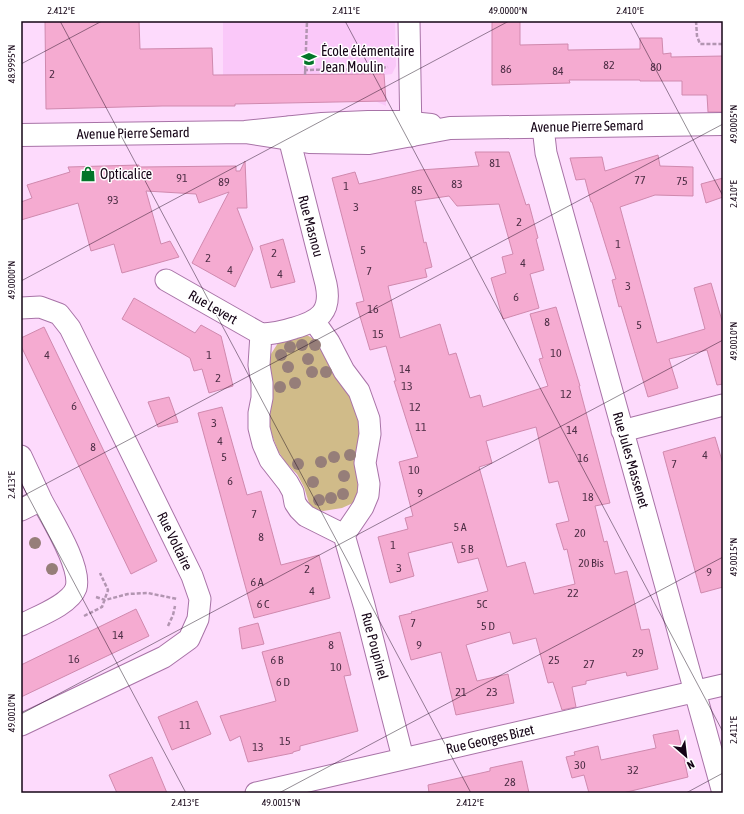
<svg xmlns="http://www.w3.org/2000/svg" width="744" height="814" font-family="'Asap Condensed',sans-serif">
  <rect width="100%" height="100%" fill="#fddafc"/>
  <path fill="#fac8f9" d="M223,21H395L396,66L392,74L384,75L386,106L375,101L223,103Z"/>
  <path fill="#d0bb89" d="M301,335H307L320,343L347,389L361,421L356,470L358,486V494L353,503L342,508L323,511L313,508L309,503L304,487L297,474L286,463L278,451L269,427V415L273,389L269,360L271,354L278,343Z"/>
  <path fill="#f5abd1" stroke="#d089ae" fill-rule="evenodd" d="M45,21H139L140,49L212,48L213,75L384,74L386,101L235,104V106H162L46,109Z
    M492,21H520V45L568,44V50L640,49V38H662L663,54L671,53V57L723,56V112H708L707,95H682V81H640V80H569L570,83L492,85Z
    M475,152H509L526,205L529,204L538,238L536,239L544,270L530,274L539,308L503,319L491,278L506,273L502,257L513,254L499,204L457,206L449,196L415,201L424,243L426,242L432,267L425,269L427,277L388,286L400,338L440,324L449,355L456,353L470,398L480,395L483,407L548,386L539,359L543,358L530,314L556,307L580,386H579L610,503L595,506L604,542L607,541L615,574L627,571L641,630L649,629L658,669L627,676L626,672L586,681V684L572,687L576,707L562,710L553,682L548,683L536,638L513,644L510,632L466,645L477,681L508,674L514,703L456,715L441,652L411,660L399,616L412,613L411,612L488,591L478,558L458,563L452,542L408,553L414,576L390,583L378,537L408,529L405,518L413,516L399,462L418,457L394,381H396L386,346L370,350L356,303L364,301L332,178L355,172L359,184L420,170L479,166ZM536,427L549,483L558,481L569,521L556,524L564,550L567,549L575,584L534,594L525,562L507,567L479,467L492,463L486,441Z
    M658,155L660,166L693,167V196L655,195L620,207L657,343L705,329L694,288L711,283L723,324V384L717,385L707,350L669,359L678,388L648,397L621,306L619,307L612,280L616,279L592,202H591L585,179L576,180L570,158L602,157L605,171Z
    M245,161L247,208H237L253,249L235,287L192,263L229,192L199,203L196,194L146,191L161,244L170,241L179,257L122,273L114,244L91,251L78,203L21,220V202L32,198L27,185L70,172L68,167L139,165V167L236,166V171H240Z
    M723,178V197L706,203L701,184Z
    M283,239L295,282L271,288L260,246Z
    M134,298L195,333L201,325L221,336L233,386L209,393L202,369L194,371L190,358L122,319Z
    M44,327L157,561L131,574L21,346V338Z
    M169,397L178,422L158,427L148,402Z
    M222,407L247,495L261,491L281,565L319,555L330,598L254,618L198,413Z
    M715,437L723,464V587L701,593L663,452Z
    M136,609L149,636L21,697V665Z
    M258,623L264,644L242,649L239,628Z
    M340,632L351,675L344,676L358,731L300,746V750L293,752V753L248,762L240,736L230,741L220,716L276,701L262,652Z
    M197,701L211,734L172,750L158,717Z
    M678,730L688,777L623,793H589L584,775L572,778L566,757L575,755L574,752L598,746L601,760L656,748L653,735Z
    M152,757L167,793H117L109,775Z
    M522,761L529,793H429L428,785L490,771V768Z"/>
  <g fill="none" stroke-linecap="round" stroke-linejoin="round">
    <g stroke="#a873a7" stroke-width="23">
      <path id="street" d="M409,21L411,136
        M289,127V138L326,284C332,312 319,321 294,328C282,332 274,334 261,334L259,365L262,383V398L259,413V428L263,444L270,460L288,483L293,492L295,503L299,509L306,516L344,535
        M543,127L546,153L723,793
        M166,280L261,334
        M21,308L40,307L59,314L70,328L192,576L200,599L198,619L189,639L164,657L21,725
        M314,321L329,342L344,371L359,391L369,419L370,434L365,463L369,484L368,495L363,507L344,535
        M622,431L723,405
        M21,456C28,471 35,486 42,501C52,520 82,567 76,588C70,605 36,617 21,625
        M21,510L41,500
        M344,535L364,605L403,758
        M256,793L723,685"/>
    </g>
    <g stroke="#a873a7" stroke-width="24">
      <path id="secondary" d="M245,132L309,142L369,143L450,128L723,124
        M21,135L245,132L322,124L368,122H401L431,125"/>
    </g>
    <path stroke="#b295b1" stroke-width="2.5" stroke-dasharray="4 2" stroke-linecap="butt" d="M696,21L697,36L700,44H723
      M304,70L375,69L388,67
      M305,75L307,21
      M96,597L105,600L128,594L148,593L177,599
      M84,616L102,607L108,590L100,573
      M168,626L173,615L175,606"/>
    <use href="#street" stroke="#fff" stroke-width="21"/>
    <use href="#secondary" stroke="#fff" stroke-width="22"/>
  </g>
  <g fill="#967e79">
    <circle cx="302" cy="345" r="6"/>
    <circle cx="315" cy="345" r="6"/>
    <circle cx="290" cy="347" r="6"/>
    <circle cx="281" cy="355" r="6"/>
    <circle cx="308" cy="359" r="6"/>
    <circle cx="288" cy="367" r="6"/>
    <circle cx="312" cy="372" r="6"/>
    <circle cx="326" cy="372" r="6"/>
    <circle cx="295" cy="383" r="6"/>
    <circle cx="280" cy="387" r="6"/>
    <circle cx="350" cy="455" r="6"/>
    <circle cx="334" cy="457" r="6"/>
    <circle cx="321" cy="462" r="6"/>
    <circle cx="298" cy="464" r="6"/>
    <circle cx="344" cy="476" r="6"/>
    <circle cx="313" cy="482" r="6"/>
    <circle cx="343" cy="494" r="6"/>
    <circle cx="331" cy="498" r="6"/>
    <circle cx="319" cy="500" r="6"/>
    <circle cx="35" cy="543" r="6"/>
    <circle cx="52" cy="569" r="6"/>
  </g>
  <path fill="none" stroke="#150416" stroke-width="1" stroke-opacity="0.45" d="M60,21L471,793M345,21L723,732M630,21L723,196M21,64L102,21M21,281L509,21M21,483L186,793M21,497L723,124M21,714L723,340M279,793L723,557M686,793L723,773"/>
  <defs>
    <g id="school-bare" transform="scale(1.2)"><path d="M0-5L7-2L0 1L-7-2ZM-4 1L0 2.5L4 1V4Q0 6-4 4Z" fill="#037529" stroke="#fff" stroke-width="2.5" paint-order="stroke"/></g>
    <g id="shop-bare" transform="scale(1.2)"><path d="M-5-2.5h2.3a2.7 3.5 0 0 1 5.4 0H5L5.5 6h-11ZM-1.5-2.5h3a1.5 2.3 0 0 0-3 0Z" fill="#037529" stroke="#fff" stroke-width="2.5" paint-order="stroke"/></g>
  </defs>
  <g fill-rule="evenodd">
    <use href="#school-bare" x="309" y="59"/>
    <use href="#shop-bare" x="88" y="174"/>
  </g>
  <g text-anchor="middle" stroke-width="3" stroke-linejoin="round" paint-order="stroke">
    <g font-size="12" fill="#4d2e45">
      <text x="609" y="69">82</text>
      <text x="656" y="71">80</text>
      <text x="506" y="73">86</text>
      <text x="558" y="75">84</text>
      <text x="52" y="78">2</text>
      <text x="495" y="167">81</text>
      <text x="182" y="182">91</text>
      <text x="640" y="184">77</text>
      <text x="682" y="185">75</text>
      <text x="224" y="186">89</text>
      <text x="457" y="188">83</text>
      <text x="346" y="190">1</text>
      <text x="417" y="194">85</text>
      <text x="113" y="204">93</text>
      <text x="356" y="211">3</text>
      <text x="519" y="226">2</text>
      <text x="618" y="248">1</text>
      <text x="363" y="254">5</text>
      <text x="274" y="257">2</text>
      <text x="208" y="262">2</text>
      <text x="523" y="267">4</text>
      <text x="230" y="274">4</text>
      <text x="369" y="275">7</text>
      <text x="280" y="278">4</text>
      <text x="628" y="290">3</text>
      <text x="516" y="301">6</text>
      <text x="373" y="313">16</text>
      <text x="547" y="326">8</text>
      <text x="639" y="329">5</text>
      <text x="378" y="338">15</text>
      <text x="556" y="357">10</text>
      <text x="47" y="359">4</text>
      <text x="209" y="359">1</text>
      <text x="405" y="373">14</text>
      <text x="218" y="382">2</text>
      <text x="407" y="390">13</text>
      <text x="566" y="398">12</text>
      <text x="74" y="410">6</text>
      <text x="415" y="411">12</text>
      <text x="214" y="427">3</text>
      <text x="421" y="431">11</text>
      <text x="572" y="434">14</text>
      <text x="220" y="445">4</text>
      <text x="93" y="451">8</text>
      <text x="705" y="459">4</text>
      <text x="224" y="461">5</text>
      <text x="583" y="462">16</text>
      <text x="674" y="468">7</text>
      <text x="414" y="474">10</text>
      <text x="230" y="485">6</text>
      <text x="420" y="497">9</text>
      <text x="588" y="501">18</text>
      <text x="254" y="518">7</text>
      <text x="460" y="531">5 A</text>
      <text x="580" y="537">20</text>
      <text x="261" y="541">8</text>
      <text x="393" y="549">1</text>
      <text x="467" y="553">5 B</text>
      <text x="591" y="567">20 Bis</text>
      <text x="399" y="572">3</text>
      <text x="307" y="573">2</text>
      <text x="709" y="576">9</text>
      <text x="257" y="586">6 A</text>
      <text x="312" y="595">4</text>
      <text x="573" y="597">22</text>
      <text x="263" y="608">6 C</text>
      <text x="482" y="608">5C</text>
      <text x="413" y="627">7</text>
      <text x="488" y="630">5 D</text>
      <text x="118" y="639">14</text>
      <text x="331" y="649">8</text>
      <text x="419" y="649">9</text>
      <text x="638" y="657">29</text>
      <text x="74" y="663">16</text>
      <text x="277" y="664">6 B</text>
      <text x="554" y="664">25</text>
      <text x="589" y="668">27</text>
      <text x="336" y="671">10</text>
      <text x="283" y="686">6 D</text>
      <text x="461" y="696">21</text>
      <text x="492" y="696">23</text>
      <text x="185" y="729">11</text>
      <text x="285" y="745">15</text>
      <text x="258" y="751">13</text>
      <text x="580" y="769">30</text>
      <text x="633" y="774">32</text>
      <text x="510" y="786">28</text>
    </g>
    <g font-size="14" fill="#150416" stroke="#fff" text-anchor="start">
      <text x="321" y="56">École élémentaire<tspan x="321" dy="16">Jean Moulin</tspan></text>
      <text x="100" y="179">Opticalice</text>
    </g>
    <g font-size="14" fill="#150416" stroke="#fff">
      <text transform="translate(587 126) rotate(-1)" y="5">Avenue Pierre Semard</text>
      <text transform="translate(133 133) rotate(-1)" y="5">Avenue Pierre Semard</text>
      <text transform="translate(311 226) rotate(75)" y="5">Rue Masnou</text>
      <text transform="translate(213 307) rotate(30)" y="5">Rue Levert</text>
      <text transform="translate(631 460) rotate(74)" y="5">Rue Jules Massenet</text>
      <text transform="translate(175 541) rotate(64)" y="5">Rue Voltaire</text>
      <text transform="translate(375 646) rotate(75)" y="5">Rue Poupinel</text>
      <text transform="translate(490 739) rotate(-13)" y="5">Rue Georges Bizet</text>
    </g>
  </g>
  <rect width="744" height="814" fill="none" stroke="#ffffff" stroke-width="44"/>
  <g transform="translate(686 756) rotate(152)" stroke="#ffffff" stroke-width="3" paint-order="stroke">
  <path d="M0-3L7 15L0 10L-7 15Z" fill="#150416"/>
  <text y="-6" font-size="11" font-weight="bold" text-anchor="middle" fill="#150416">N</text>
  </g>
  <rect x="22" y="22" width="700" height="770" fill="none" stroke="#150416" stroke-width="1.5"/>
  <g font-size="10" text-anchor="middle" fill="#150416">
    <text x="61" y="14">2.412°E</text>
    <text x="346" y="14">2.411°E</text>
    <text x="508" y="14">49.0000°N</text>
    <text x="630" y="14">2.410°E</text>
    <text transform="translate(11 64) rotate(-90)" y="4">48.9995°N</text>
    <text transform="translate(733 124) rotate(-90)" y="4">49.0005°N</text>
    <text transform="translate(733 194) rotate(-90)" y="4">2.410°E</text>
    <text transform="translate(11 280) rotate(-90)" y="4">49.0000°N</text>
    <text transform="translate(733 341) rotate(-90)" y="4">49.0010°N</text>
    <text transform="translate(11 485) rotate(-90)" y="4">2.413°E</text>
    <text transform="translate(733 557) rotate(-90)" y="4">49.0015°N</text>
    <text transform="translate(11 713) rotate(-90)" y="4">49.0010°N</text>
    <text transform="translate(733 730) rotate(-90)" y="4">2.411°E</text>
    <text x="185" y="806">2.413°E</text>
    <text x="281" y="806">49.0015°N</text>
    <text x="470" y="806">2.412°E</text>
  </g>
</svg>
